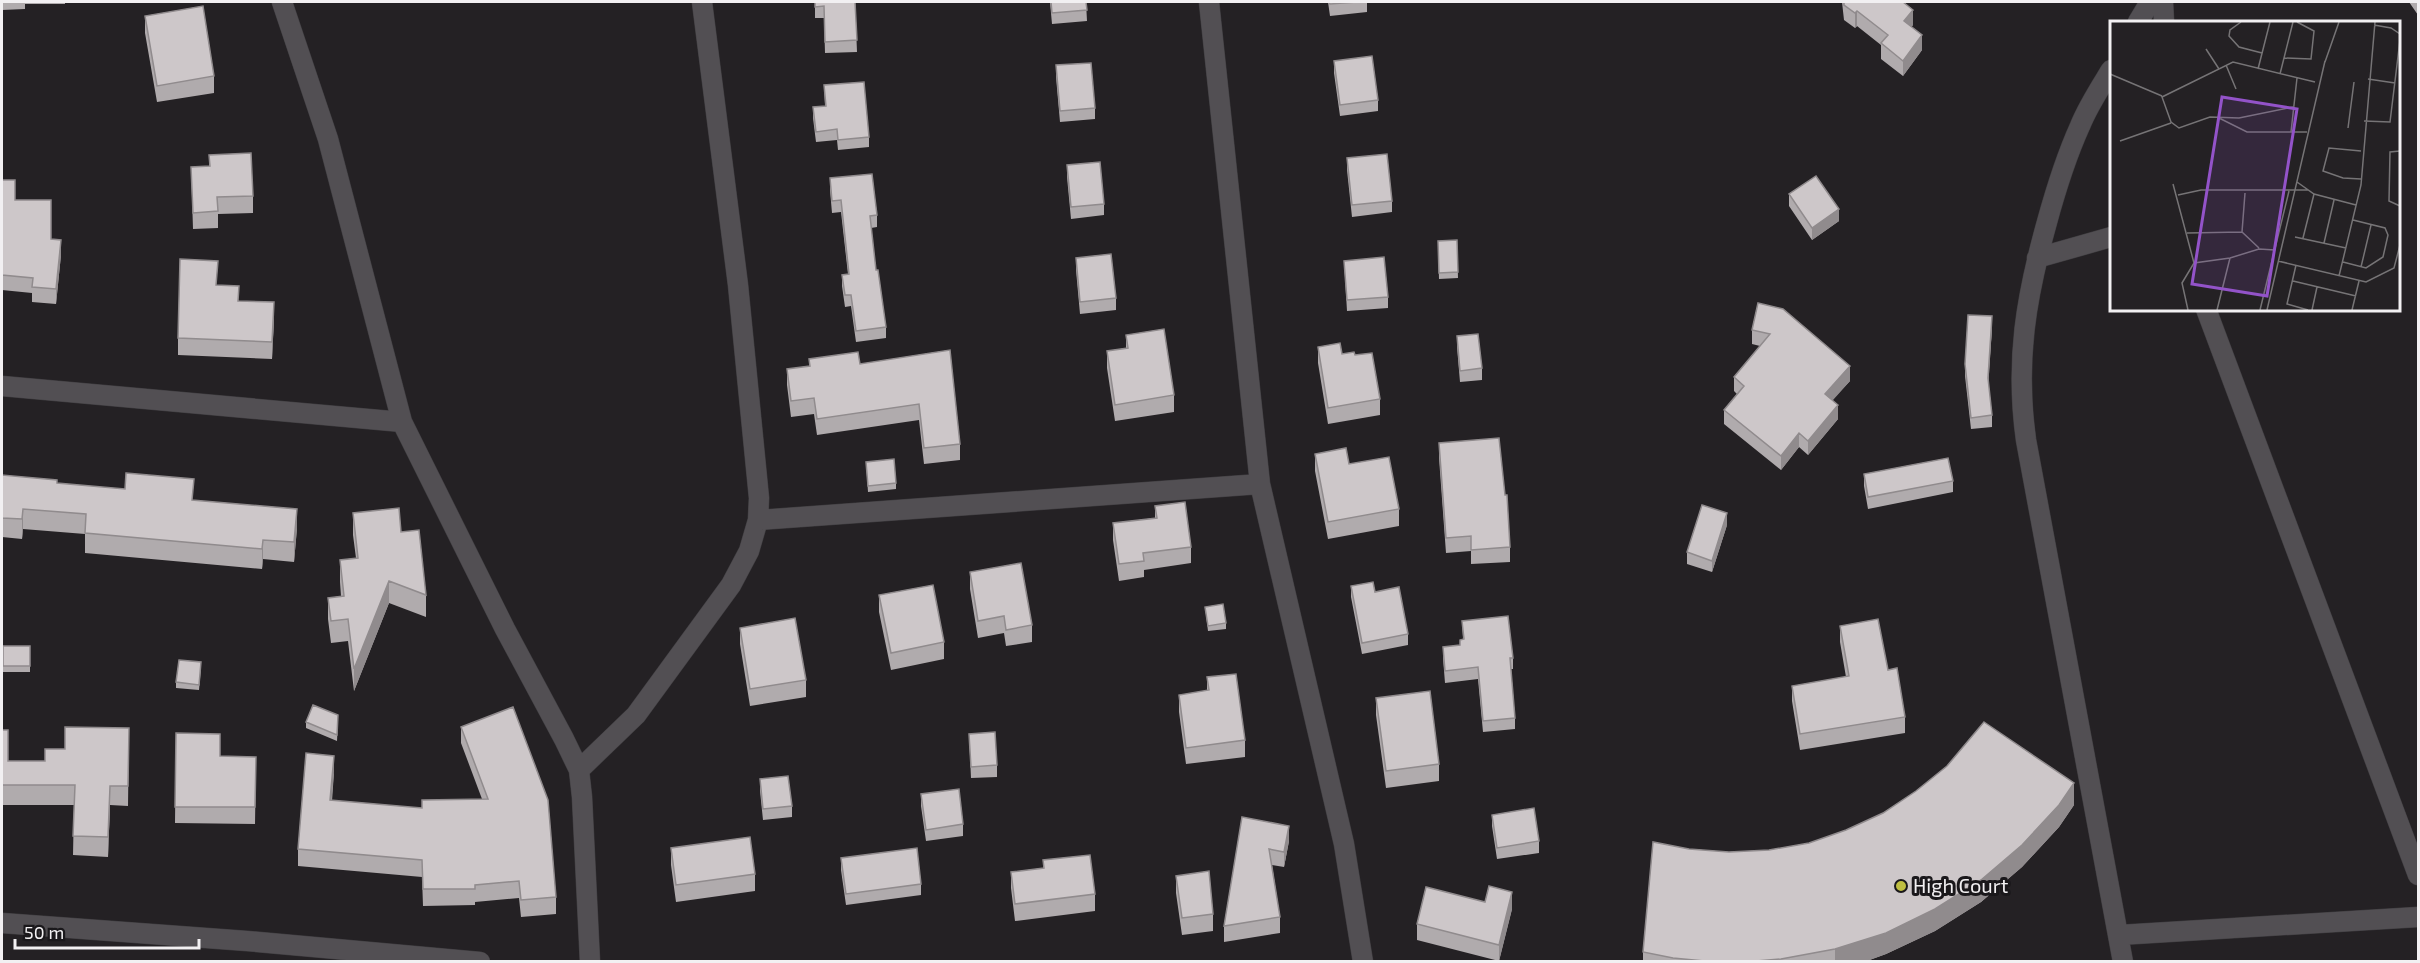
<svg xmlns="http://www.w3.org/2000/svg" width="2420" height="963" font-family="'Exo 2',sans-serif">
  <rect width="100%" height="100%" fill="#242124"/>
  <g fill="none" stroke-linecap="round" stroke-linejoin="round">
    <g stroke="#3f3d40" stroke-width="21">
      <path id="minor" d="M282,2L328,139L402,422L505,629L564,739L579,770L582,797L590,962
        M1209,2L1260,484L1344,844L1363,962
        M2163,2L2164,22
        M2138,22L2150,2
        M2111,70C2100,88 2088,106 2080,126C2066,157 2056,189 2047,222C2026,297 2015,361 2026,440L2123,962
        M2037,258L2111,237
        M2206,309L2418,875
        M2,386L402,422
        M758,520L1260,484
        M579,770L636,715L731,585L749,551L758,520L759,498L738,285L702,2
        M2,923L247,941L480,962
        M2119,935L2418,917"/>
    </g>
    <use href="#minor" stroke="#524f53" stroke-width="20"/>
  </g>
  <path fill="#b0abad" d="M2,2H65V4H25V9L2,10Z
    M815,2H855L857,52L825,53L824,18H815Z
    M1050,2H1086L1087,21L1052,24Z
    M1328,2H1367V12L1330,16Z
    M1842,2H1903L1913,25L1911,27L1922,50L1903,76L1881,59V45L1857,26L1855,28L1844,20Z
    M2409,2H2418V15Z
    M145,16L214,76V93L157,102L145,33Z
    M1334,61L1378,100V111L1340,116L1334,73Z
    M1056,65L1095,108V119L1060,122L1056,77Z
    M824,85L869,137V147L838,150L837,140L816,142L813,118V107L825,106Z
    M209,155L253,196V213L218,214V228L193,229L191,167L209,166Z
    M1347,158L1392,201V212L1352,217L1347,170Z
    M1067,165L1104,204V215L1071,219L1067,177Z
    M830,178L877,215V227L871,228L876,270L886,327V338L856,342L851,306L845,307L842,286V275L848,274L841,212L832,213L830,190Z
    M2,180L15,200L51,239L61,255L56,304L32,302V293L2,290Z
    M1789,194L1839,221L1812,240L1789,206Z
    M1457,240L1458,278L1439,279L1438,241Z
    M1076,258L1116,298V310L1080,314L1076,270Z
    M1344,261L1388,297V308L1347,311Z
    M217,285L239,301L274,319L272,359L178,355V338Z
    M1758,303L1850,381L1832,400L1838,419L1808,455L1799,447L1781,470L1724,424V410L1737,394L1734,391V377L1760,346L1752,344V330Z
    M1992,328L1988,383L1992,415V427L1971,429L1965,376V364Z
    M1126,335L1174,395V412L1115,421L1107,368V351L1126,348Z
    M1457,336L1482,368V380L1460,382L1457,347Z
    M1318,347L1342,354L1355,355L1380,399V415L1328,424L1318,363Z
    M950,350L960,444V460L924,464L919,420L817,435L814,414L791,417L787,385V369L809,366V359L860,364Z
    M1439,443L1505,495L1510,547V562L1471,564V551L1446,553L1439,458Z
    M1315,454L1349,464L1399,509V526L1328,539L1315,471Z
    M866,462L896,483V489L868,492Z
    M1864,474L1953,481V492L1868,509L1864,486Z
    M2,475L57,483L194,500L297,528L294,562L263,559L262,569L85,553V534L23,529L22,539L2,537Z
    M1155,506L1191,547V563L1144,570V577L1119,581L1113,540V523L1155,518Z
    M353,513L401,532L426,595V617L389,603L354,691L348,641L331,643L328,619V598L341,596L340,582V560L356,558L353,535Z
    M1727,525L1712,572L1687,564V552Z
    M970,572L1032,625V642L1006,646L1004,633L978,638L970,589Z
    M1351,586L1375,592L1408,634V645L1362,654L1351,597Z
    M879,595L944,642V659L891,670L879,612Z
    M1205,607L1226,623V629L1208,631Z
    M1462,621L1513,658V669H1511L1515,718V729L1483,732L1478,679L1445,683L1443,658V647L1460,645L1463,639Z
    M1840,626L1888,670L1905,717V733L1800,750L1792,701V686L1846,677L1840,642Z
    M740,628L806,680V697L750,706L740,644Z
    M3,646H30V672H3Z
    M201,668L199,690L176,688V682Z
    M1207,677L1245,740V757L1186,764L1179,712V695L1207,691Z
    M1376,698L1439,764V781L1386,788L1376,715Z
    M338,721L337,741L306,728V722Z
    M461,727L556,897V914L521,917L519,898L475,902V905L423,906L422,877L298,866V849L334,772L332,801L422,808L482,799L461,743Z
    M129,728L128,806L110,805L108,857L73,855L74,805H2V730L8,761H45L65,749Z
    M176,733L220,756L256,757L255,824L175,823Z
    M969,734L997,765V777L971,778Z
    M760,779L792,806V817L763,820L760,791Z
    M921,794L963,824V836L926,841L921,806Z
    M2074,805L2059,827L2022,867L1981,902L1935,931L1886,954L1864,962H1643V952L1689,849L1729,852L1769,850Z
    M1492,815L1539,841V853L1497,859L1492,826Z
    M1242,817L1289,841L1284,867L1272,865L1280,917V933L1224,942V926Z
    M671,848L755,874V891L676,902L671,865Z
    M841,858L921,884V895L846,905L841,870Z
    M1043,860L1095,894V911L1015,921L1011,888V872L1043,868Z
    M1176,876L1213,914V931L1182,935L1176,893Z
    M1485,902L1512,909L1499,961L1417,940V924Z"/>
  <path fill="#908b8d" d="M1913,10V25L1904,36V21Z
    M1857,11V26L1855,28V13Z
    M1922,35V50L1903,76V61Z
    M1839,209V221L1812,240V228Z
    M61,240V255L56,304V289Z
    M274,302V319L272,359V342Z
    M1992,316V328L1988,390V378Z
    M1850,366V381L1825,409V394Z
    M1838,405V419L1808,455V441Z
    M1799,433V447L1781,470V456Z
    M23,509V529L22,539V519Z
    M297,509V528L294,562V542Z
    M1727,513V525L1712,572V561Z
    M263,540V559L262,569V549Z
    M389,581V603L354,691V669Z
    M334,756V772L330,817V800Z
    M2074,783V805L2059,827L2022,867L1981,902L1935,931L1886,954L1864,962H1835V949Z
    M110,786V805L108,857V837Z
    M1289,826V841L1284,867V852Z
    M1512,892V909L1499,961V945Z"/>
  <path fill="#cdc7c9" stroke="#908b8d" stroke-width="1.5" d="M815,2H855L857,40L825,42L824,6L815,7Z
    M1051,2H1086L1087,10L1052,13Z
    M1329,2H1357L1330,4Z
    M1844,2H1903L1913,10L1904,21L1922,35L1903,61L1881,43L1888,35L1857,11L1855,13L1844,5Z
    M203,6L214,76L157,86L145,16Z
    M1372,56L1378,100L1340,105L1334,61Z
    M1091,63L1095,108L1060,111L1056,65Z
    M864,82L869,137L838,140L837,129L816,132L813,107L826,106L824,85Z
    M251,153L253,196L217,197L218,211L193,213L191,167L210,166L209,155Z
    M1387,154L1392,201L1352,205L1347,158Z
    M1100,162L1104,204L1071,207L1067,165Z
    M872,174L877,215L870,216L876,270H878L886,327L856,331L851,295H845L842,275L849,274L841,200L832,201L830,178Z
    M1816,176L1839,209L1812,228L1789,194Z
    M2,180H15V200H51V239L61,240L56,289L32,287L33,278L2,275Z
    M1457,240L1458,272L1439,273L1438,241Z
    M1111,254L1116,298L1080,302L1076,258Z
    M1384,257L1388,297L1347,300L1344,261Z
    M180,259L218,261L216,285L239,286L238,301L274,302L272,342L178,338Z
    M1758,303L1783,309L1850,366L1825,394L1838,405L1808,441L1799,433L1781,456L1724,410L1744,386L1734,377L1770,334L1752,330Z
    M1968,315L1992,316L1988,378L1992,415L1971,418L1965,364Z
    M1164,329L1174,395L1115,405L1107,351L1128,348L1126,335Z
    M1478,334L1482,368L1460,371L1457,336Z
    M1340,343L1342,354L1354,352L1355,355L1372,353L1380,399L1328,408L1318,347Z
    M950,350L960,444L924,448L919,404L817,419L814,398L791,401L787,369L810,366L809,359L858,352L860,364Z
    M1499,438L1505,495H1507L1510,547L1471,550V536L1446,538L1439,443Z
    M1346,448L1349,464L1389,457L1399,509L1328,522L1315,454Z
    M1948,458L1953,481L1868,497L1864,474Z
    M894,459L896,483L868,486L866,462Z
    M126,473L194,479L192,500L297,509L294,542L263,540L262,549L85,533L86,514L23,509L22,519L2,518V475L57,480V483L125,489Z
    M1185,502L1191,547L1143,553L1144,561L1119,564L1113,523L1157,518L1155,506Z
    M1702,505L1727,513L1712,561L1687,552Z
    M399,508L401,532L419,530L426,595L389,581L354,669L348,619L331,621L328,598L344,596L340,560L358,558L353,513Z
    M1021,563L1032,625L1006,630L1004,616L978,621L970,572Z
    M1373,582L1375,592L1399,587L1408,634L1362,643L1351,586Z
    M933,585L944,642L891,653L879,595Z
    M1223,604L1226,623L1208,626L1205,607Z
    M1508,616L1513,658H1510L1515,718L1483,721L1478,667L1445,671L1443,647L1460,645V640L1464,639L1462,621Z
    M795,618L806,680L750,689L740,628Z
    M1878,619L1888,670L1897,668L1905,717L1800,734L1792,686L1849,676L1840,626Z
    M3,646H30V666H3Z
    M179,660L201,662L199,685L176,682Z
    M1236,674L1245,740L1186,748L1179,695L1209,690L1207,677Z
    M1430,691L1439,764L1386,771L1376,698Z
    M313,705L338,715L337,735L306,722Z
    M513,707L548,800L556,897L521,900L519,881L475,885V889H423L422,860L298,849L306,753L334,756L330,800L422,808V800L488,799L461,727Z
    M1984,722L2074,783L2059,805L2022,845L1981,880L1935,909L1886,933L1835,949L1781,959L1744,962H1715L1673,958L1643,952L1653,842L1689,849L1729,852L1769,850L1809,843L1846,830L1883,813L1916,791L1947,766Z
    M65,727L129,728L128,786H110L108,837L73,836L75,785H2V730H8V761H45V749H65Z
    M995,732L997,765L971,767L969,734Z
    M176,733L220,734V756L256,757L255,807H175Z
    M788,776L792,806L763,809L760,779Z
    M959,789L963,824L926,830L921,794Z
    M1534,808L1539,841L1497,848L1492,815Z
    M1242,817L1289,826L1284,852L1269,849L1280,917L1224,926Z
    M750,837L755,874L676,885L671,848Z
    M917,848L921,884L846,894L841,858Z
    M1090,855L1095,894L1015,904L1011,872L1044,868L1043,860Z
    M1209,871L1213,914L1182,918L1176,876Z
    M1489,886L1512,892L1499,945L1417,924L1426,887L1485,902Z"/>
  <circle fill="#bfbe41" stroke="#1a181b" stroke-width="2" cx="1901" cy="886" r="6"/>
  <g text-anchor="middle" stroke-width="6" stroke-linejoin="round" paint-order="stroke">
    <g font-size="20" fill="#f2f0f2" stroke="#1a181b" text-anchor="start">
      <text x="1913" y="893">High Court</text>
    </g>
  </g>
  <g transform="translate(2110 21)">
    <rect width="290" height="290" fill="#242124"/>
    <path fill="none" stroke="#767476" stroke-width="1.5" d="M131,1L120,9L119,15L129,26L152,32M264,4L281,7L290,13M96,28L109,48M174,37L201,38L204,10L187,1M215,41L229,1M116,44L126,68M148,48L160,1M0,53L52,75M170,53L183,1M258,58L285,62M183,86L129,97L100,96L69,107L61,101L52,76L123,41L205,61M109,97L137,111H197M254,100L280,101L290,19M238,107L244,61M181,111L187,57M10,120L61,102M251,130L219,127L213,150L233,157L251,158M290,130L280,131L279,180L290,185M187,161L204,173L246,184M63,163L84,242M68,174L91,169H198M132,211L135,172M77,212L132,211L149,227M185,216L236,227M193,217L204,173M214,222L224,179M168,240L256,261L284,247L290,224M233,241L256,247L273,236L278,214L275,207L243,199M186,244L177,283L198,289M251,246L261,204M229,255L251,164L265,1M183,260L246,275M78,289L72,262L84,242L120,237L149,228L165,229M107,289L120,237M150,289L179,170M157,289L215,40M202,289L207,266M242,289L249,260"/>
    <path fill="#9353c9" fill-opacity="0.15" stroke="#9353c9" stroke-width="3" d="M112,76L187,88L157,275L82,263Z"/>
    <rect width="290" height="290" fill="none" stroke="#f2f0f2" stroke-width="3"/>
  </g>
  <rect width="2420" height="963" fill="none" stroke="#f2f0f2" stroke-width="6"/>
  <path d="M15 939v9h184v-9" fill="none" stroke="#f2f0f2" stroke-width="3"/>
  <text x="24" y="939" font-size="18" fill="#f2f0f2" stroke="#1a181b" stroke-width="4.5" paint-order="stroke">50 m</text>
</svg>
